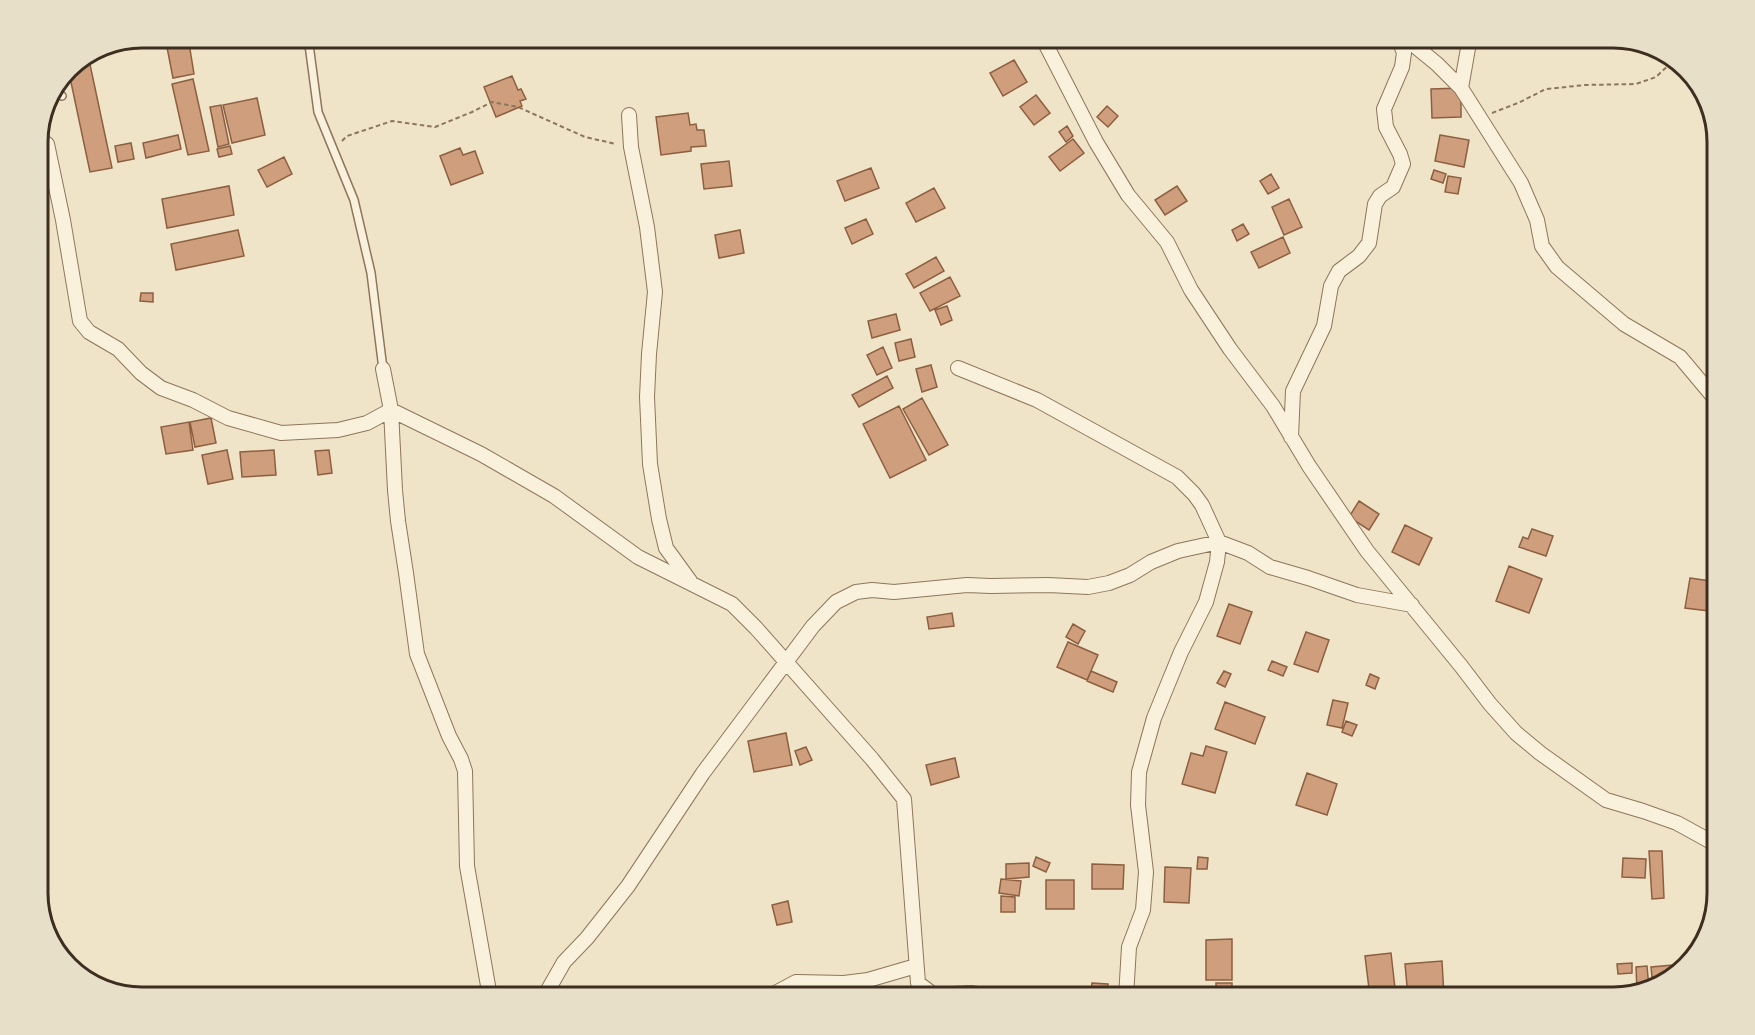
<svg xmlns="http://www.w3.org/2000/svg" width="1755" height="1035" font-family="'Crimson Pro',serif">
  <rect width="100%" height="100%" fill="#f0e4c8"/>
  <path fill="#cf9f7d" stroke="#8d5f41" stroke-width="1.5" d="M165,37H188L194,74L173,78Z
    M88,55L112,168L90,172L68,68Z
    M1014,60L1027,82L1003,96L990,73Z
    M512,76L518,90L521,89L526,99L520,101L522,106L496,117L484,87Z
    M193,79L209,151L188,155L172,84Z
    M1461,88V117L1432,118L1431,89Z
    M1036,95L1050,113L1034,125L1020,107Z
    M257,98L265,135L232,143L223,105Z
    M221,105L229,144L218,147L210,107Z
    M1107,106L1118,116L1108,127L1097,117Z
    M688,113L690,125L696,124L697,130H704L706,146L691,147V151L661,155L656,117Z
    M1067,126L1073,136L1066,142L1059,132Z
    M178,135L181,149L146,158L143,143Z
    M1440,135L1469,140L1464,167L1435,161Z
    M1073,139L1084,153L1060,171L1049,157Z
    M131,143L134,159L118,162L115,146Z
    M230,146L232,154L219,157L217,149Z
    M460,148L463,155L475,151L483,173L451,185L440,156Z
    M284,157L292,174L267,187L258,170Z
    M729,161L732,186L704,189L701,164Z
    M871,168L879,188L845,201L837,181Z
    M1434,170L1446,174L1443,183L1431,179Z
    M1271,174L1279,188L1268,194L1260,181Z
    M1448,176L1461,178L1458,194L1445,192Z
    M229,186L234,215L167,228L162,199Z
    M1177,186L1187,201L1165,215L1155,200Z
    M934,188L945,208L916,222L906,203Z
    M1289,199L1302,227L1284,235L1272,207Z
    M866,219L873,234L852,244L845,228Z
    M1243,224L1249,234L1237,241L1232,230Z
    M238,230L244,256L176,270L171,244Z
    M740,230L744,253L719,258L715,235Z
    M1283,237L1290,253L1259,268L1251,252Z
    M936,257L944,271L914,288L906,274Z
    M950,277L960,296L930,311L920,293Z
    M141,293H153V302L140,301Z
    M947,306L952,320L941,325L935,310Z
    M896,314L900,330L872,338L868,321Z
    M911,339L915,357L899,361L895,343Z
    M883,347L892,368L877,375L867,355Z
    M931,365L937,387L922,392L916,369Z
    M887,376L893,388L859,407L852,395Z
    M922,398L948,445L929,455L903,409Z
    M899,406L926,460L890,478L863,424Z
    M211,418L216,443L195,447L190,422Z
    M189,422L193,450L166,454L161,427Z
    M227,450L233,479L208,484L202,455Z
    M274,450L276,475L242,477L240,452Z
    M329,450L332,473L318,475L315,451Z
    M1359,501L1379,514L1369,530L1349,517Z
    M1405,525L1432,538L1419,565L1392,552Z
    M1532,529L1553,536L1546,556L1519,547L1523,537L1528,539Z
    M1509,566L1542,579L1529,613L1496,601Z
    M1690,578L1717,582V612L1685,608Z
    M1229,604L1252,612L1240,644L1217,636Z
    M952,613L954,626L929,629L927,617Z
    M1073,624L1085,631L1078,644L1066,637Z
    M1306,632L1329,640L1318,672L1294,664Z
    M1068,642L1098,655L1087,680L1057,667Z
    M1272,661L1287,667L1283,676L1268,670Z
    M1091,671L1117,682L1113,692L1087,681Z
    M1224,671L1231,674L1225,687L1217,683Z
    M1370,674L1379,678L1375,689L1366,685Z
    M1333,700L1348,703L1342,728L1327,725Z
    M1225,702L1265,717L1255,744L1215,729Z
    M1346,721L1357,725L1352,736L1342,732Z
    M786,733L792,765L754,772L748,741Z
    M1206,746L1227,752L1215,793L1182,784L1191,753L1203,756Z
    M806,747L812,760L800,765L795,751Z
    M955,758L959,777L931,785L926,765Z
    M1307,773L1337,784L1327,815L1296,805Z
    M1649,851H1662L1664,898L1652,899Z
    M1036,857L1050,863L1046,872L1033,866Z
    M1198,857L1208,858L1207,869H1197Z
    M1623,858L1646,859L1645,878L1622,877Z
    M1029,863V877L1006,879V864Z
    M1092,864L1124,865L1123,889H1092Z
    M1165,867L1191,868L1189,903L1164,902Z
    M1001,879L1021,881L1019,896L999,893Z
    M1046,880H1074V909H1046Z
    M1001,896L1015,897V912H1001Z
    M788,901L792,922L777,925L772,905Z
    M1232,939V980H1206V940Z
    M1391,953L1396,997H1370L1365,956Z
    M1442,961L1444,996L1408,997L1405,964Z
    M1632,963V973L1618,974L1617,964Z
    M1685,964L1666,983L1653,987L1651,967Z
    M1647,966L1649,988L1637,991L1636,967Z
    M1092,983L1108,984L1107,997H1090Z
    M1216,983H1232V989L1216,990Z"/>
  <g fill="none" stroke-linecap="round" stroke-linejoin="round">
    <g stroke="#8d765c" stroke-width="10">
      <path id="lane" d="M308,37L318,112L354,200L371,273L383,369
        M57,94L62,96"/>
    </g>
    <g stroke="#8d765c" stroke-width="16">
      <path id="street" d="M1042,37L1096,142L1128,195L1167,242L1191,290L1230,349L1273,406L1309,466L1367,551L1461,666L1490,704L1516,733L1540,753L1606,800L1643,811L1677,823L1717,845
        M1404,37L1437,64L1461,88
        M1470,37L1461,88L1521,183L1537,220L1542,246L1557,267L1624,324L1680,357L1717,401
        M629,115L631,147L647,227L655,292L649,354L647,397L650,464L659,519L666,548L690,581
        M47,144L63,220L80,321L89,332L118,349L141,373L161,388L193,400L228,418L281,433L338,430L367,423L391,410L395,490L398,521L406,573L417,654L449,736L461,759L465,771L467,866L490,997
        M958,368L1037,400L1177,477L1194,494L1202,505L1219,542L1217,562L1206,602L1181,652L1154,718L1139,772L1138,805L1146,872L1143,910L1129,947L1126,997
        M383,369L391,410L481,454L554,496L638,557L732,604L756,628L872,759L904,799L918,983L934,995L971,993L998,997
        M1291,437L1293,391L1324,326L1331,286L1339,271L1359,256L1369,243L1375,204L1380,196L1393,187L1403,164L1400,154L1386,127L1384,109L1402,67L1404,53L1398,37
        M544,997L564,962L587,938L628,886L703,773L813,626L836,602L856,592L872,590L894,592L967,585L991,586L1048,585L1088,587L1109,583L1130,575L1151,562L1178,551L1219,542L1248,553L1270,567L1308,578L1357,595L1412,605
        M768,997L796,982L844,983L868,980L916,966
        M839,997L844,983"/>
    </g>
    <path stroke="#8d765c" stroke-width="2" stroke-dasharray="4.5 3" stroke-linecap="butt" d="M1492,113L1518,103L1546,89L1585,85L1636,84L1656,77L1674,60
      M342,141L347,136L392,121L435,127L472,112L492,102L518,107L585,137L616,144"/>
    <use href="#lane" stroke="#faf1dc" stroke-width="7"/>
    <use href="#street" stroke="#faf1dc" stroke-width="14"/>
  </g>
  <path d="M0 0H1755V1035H0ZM142 48H1613A94 94 0 0 1 1707 142V893A94 94 0 0 1 1613 987H142A94 94 0 0 1 48 893V142A94 94 0 0 1 142 48Z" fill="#e8dfc9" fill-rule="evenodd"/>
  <path fill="none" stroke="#3d2e20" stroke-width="3" d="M142 48H1613A94 94 0 0 1 1707 142V893A94 94 0 0 1 1613 987H142A94 94 0 0 1 48 893V142A94 94 0 0 1 142 48Z"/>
</svg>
